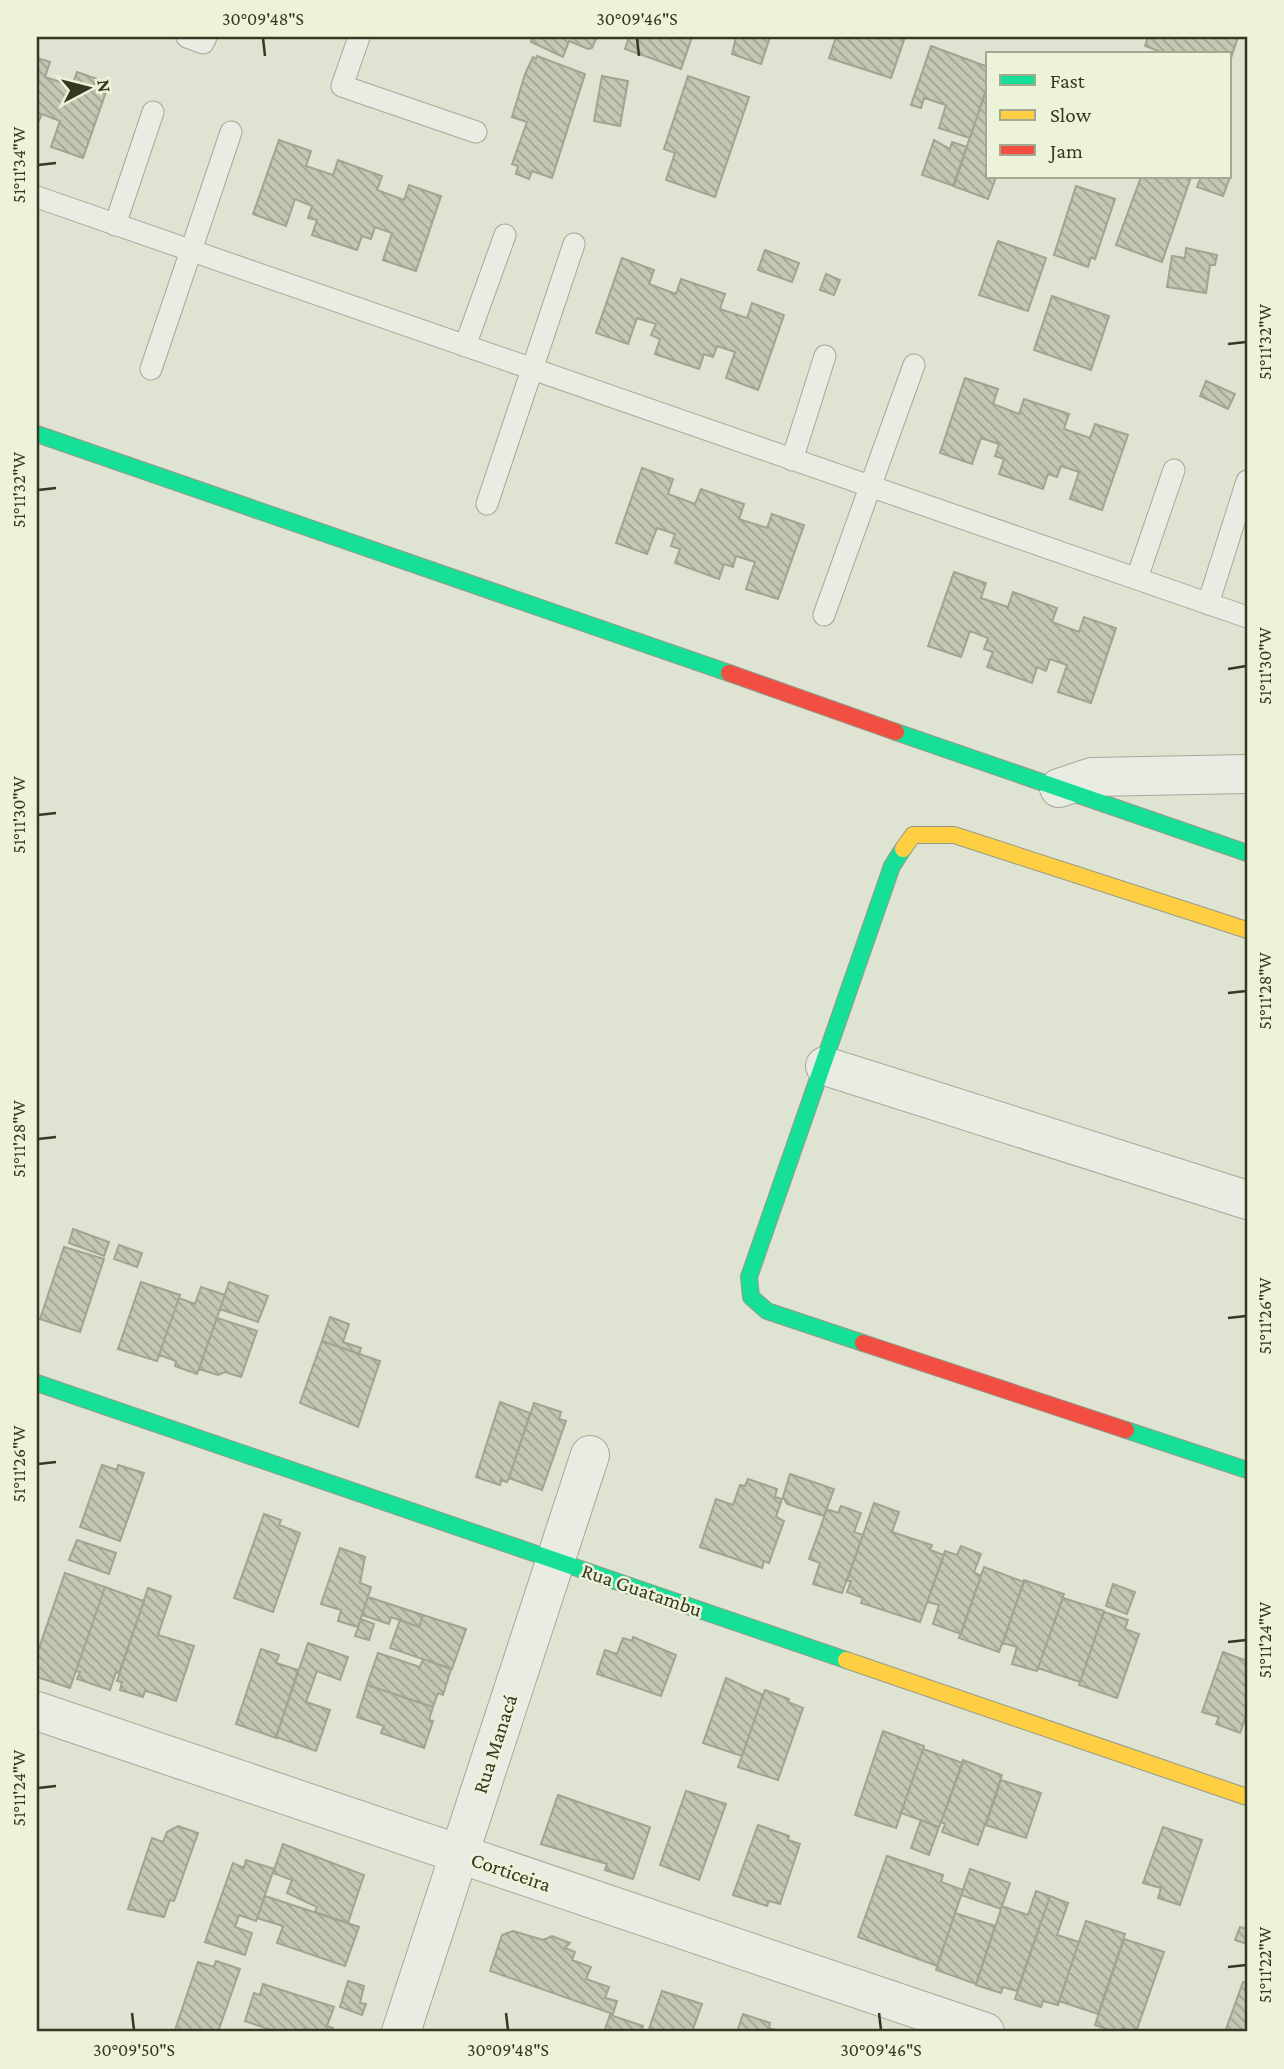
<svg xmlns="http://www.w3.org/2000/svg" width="1284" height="2069" font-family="'Crimson Pro',serif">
  <defs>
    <pattern id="building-back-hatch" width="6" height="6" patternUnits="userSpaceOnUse" patternTransform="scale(1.75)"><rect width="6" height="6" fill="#c5c7b3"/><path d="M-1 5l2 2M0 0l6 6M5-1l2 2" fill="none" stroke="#a1a391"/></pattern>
  </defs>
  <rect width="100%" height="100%" fill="#dee3d2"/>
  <path fill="url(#building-back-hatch)" stroke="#a2a391" stroke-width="2" d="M532,37H592L596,39L592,48L588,49L569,41L563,57L531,42Z
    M629,37H692L681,69L625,49Z
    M736,37H770L761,64L732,54Z
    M836,37H905L891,78L829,58Z
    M1148,37H1238L1230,61V54H1160L1161,52L1145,46Z
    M931,46L988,67V83L970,138L939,128L946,105L924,98L921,108L911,105Z
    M537,56L585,74L552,178L532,171L529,179L516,174L518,166L512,164L527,122L512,117L525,74L533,57L536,59Z
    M37,58L50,62L45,77L72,86L77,72L109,83L83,158L51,147L60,121L42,114L37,125Z
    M602,76L628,81L620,126L594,121Z
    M688,76L749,97L715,197L666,180L675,153L664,149Z
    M985,94L988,95V177H996L988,199L953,186Z
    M279,140L311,151L306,166L333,175L338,160L382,176L377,190L404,200L409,185L441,196L416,271L383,260L392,233L375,227L371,239L362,236L357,250L312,235L317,220L308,218L312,206L295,199L286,226L253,214Z
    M934,140L950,149L952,142L967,147L954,186L922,175Z
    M1141,177H1191L1162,262L1116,245Z
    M1201,177H1230L1223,196L1197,187Z
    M1076,186L1115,199L1095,259L1091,257L1088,267L1054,255Z
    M998,241L1046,258L1028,311L979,295Z
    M1186,248L1217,255L1215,265H1210L1206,293L1167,287L1172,256L1185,258Z
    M765,250L799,263L792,282L758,270Z
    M622,258L654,270L649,284L676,294L681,279L725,294L720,309L747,318L752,303L784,315L758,390L726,378L735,352L717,346L713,357L704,354L699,369L655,354L660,339L651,335L656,324L637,318L628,344L596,333Z
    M826,274L840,280L834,295L820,290Z
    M1052,296L1109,316L1091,370L1034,350Z
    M965,378L998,389L993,404L1019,414L1024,399L1069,414L1064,429L1090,438L1095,424L1128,435L1102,510L1070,499L1079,472L1061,466L1057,477L1048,474L1043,489L999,474L1004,459L995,456L999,444L981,438L972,464L940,453Z
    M1206,381L1235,394L1228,409L1200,396Z
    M642,468L673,479L668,494L695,504L701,489L744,504L739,519L767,528L772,514L804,525L778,599L746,589L755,562L736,556L733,567L724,564L719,579L675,563L680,549L671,546L675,534L657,528L647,554L616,543Z
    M954,572L986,583L981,598L1008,607L1013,592L1057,608L1052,622L1079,632L1084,617L1116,628L1091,703L1058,692L1067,665L1050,659L1046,671L1037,667L1032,683L987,667L993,652L984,649L988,638L970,631L961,657L928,646Z
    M73,1229L109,1242L104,1256L69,1243Z
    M119,1245L142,1253L137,1267L114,1259Z
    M64,1247L104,1259L80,1332L40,1319Z
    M141,1282L180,1295L157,1361L118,1349Z
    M229,1282L268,1296L258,1322L220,1309Z
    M201,1287L225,1295L197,1374L175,1366L176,1361L159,1355L179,1298L195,1304Z
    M330,1317L349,1324L343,1342L361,1348L359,1354L322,1341Z
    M217,1318L257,1331L241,1377L225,1372L218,1375L199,1369Z
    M322,1341L380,1361L358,1427L300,1403Z
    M500,1402L530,1413L509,1478L507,1482L501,1480L500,1485L476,1477Z
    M534,1403L561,1412L559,1419L566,1421L542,1490L509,1478Z
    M102,1465L117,1470L118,1465L144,1473L120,1541L80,1527Z
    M790,1474L834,1489L824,1516L787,1504L783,1497Z
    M748,1479L777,1489L775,1497L782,1499L776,1517L784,1521L769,1563L764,1561L762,1568L700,1547L716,1499L733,1505L740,1485L745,1486Z
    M874,1503L899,1512L892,1532L932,1545L930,1550L944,1555L920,1622L861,1603L863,1598L847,1592L851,1581H847Z
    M841,1506L861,1513L854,1532L863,1535L842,1593L813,1584L820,1563L809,1559L827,1509L838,1513Z
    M264,1514L281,1520L279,1525L300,1533L273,1612L234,1598Z
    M77,1540L116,1553L109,1574L69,1560Z
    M961,1546L981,1554L974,1572L981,1576L961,1634L933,1624L939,1605L927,1602L945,1551L957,1555Z
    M340,1548L365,1557L360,1583L371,1587L358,1627L338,1621L341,1610L321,1604Z
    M984,1567L1024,1582L999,1652L959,1638Z
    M65,1573L105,1587L70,1688L37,1677V1654Z
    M1024,1580L1064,1594L1037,1671L1012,1664L1017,1647L1003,1643Z
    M1113,1584L1135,1592L1127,1614L1106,1606Z
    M105,1587L144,1601L119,1673L116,1672L110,1690L77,1679L80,1672L76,1671Z
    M148,1588L171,1596L158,1635L194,1646L176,1701L153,1693L145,1691L143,1697L120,1690L122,1682L117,1681Z
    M368,1597L423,1615L419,1627L391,1617L389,1624L362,1615Z
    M1063,1598L1104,1611L1080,1682L1038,1668Z
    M1104,1612L1128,1620L1125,1629L1139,1634L1117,1698L1079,1685Z
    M423,1615L466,1629L452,1669L390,1648L400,1620L419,1627Z
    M361,1619L374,1624L369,1640L355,1636Z
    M633,1637L676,1655L661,1696L597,1674L605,1650L617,1654L623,1638L632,1641Z
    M308,1643L348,1657L340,1680L317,1671L306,1702L330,1710L316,1751L276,1737Z
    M261,1649L279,1655L276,1663L298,1670L276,1738L236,1724Z
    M1223,1652L1247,1661V1713L1240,1733L1216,1724L1219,1717L1202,1712Z
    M378,1653L420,1667L423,1659L451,1669L443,1695L438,1693L433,1707L367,1685Z
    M726,1678L763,1695L742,1756L703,1743Z
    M367,1685L433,1707L429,1720L433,1721L424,1748L381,1733L384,1726L357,1717Z
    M765,1690L789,1699L788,1702L803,1708L778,1780L738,1767Z
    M883,1731L924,1746L896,1828L855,1815Z
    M923,1749L963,1763L939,1827L901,1813Z
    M963,1760L1002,1775L978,1845L942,1832L945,1824L941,1822Z
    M1001,1780L1041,1793L1026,1838L986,1825Z
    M686,1791L726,1804L699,1880L660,1865Z
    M558,1795L650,1827L633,1879L605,1870L607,1864L541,1844Z
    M921,1820L939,1827L929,1855L911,1848Z
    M758,1825L789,1836L788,1840L800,1844L780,1904L769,1901L767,1906L733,1895Z
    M178,1826L198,1833L174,1901L170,1900L164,1917L128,1909L152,1838L163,1842L167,1832Z
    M1163,1827L1202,1840L1180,1905L1158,1898L1161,1888L1143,1883Z
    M283,1844L364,1875L348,1923L315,1912L317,1907L287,1893L292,1880L273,1873Z
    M887,1856L943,1875L941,1882L963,1890L937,1966L858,1937Z
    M246,1860L274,1869L256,1921L239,1915L235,1927L252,1933L245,1955L205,1942L233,1863L244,1868Z
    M970,1869L1010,1883L1001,1909L961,1895Z
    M1036,1891L1050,1896L1017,1991L1003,1987L1001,1993L976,1985L1002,1906L1028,1915Z
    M265,1896L359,1927L345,1966L277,1943L283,1926L257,1918Z
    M1050,1896L1068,1903L1057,1935L1079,1942L1058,2005L1043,2001L1041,2007L1015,1999Z
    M955,1913L995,1926L976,1984L936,1970Z
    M1086,1921L1125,1934L1098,2014L1059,2001Z
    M1240,1927L1247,1929V1944L1235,1940Z
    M513,1931L543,1940L552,1936L570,1943L565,1948L575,1952L572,1960L591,1967L586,1979L609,1987L605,1998L617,2001L613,2014L490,1971L502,1935Z
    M1124,1939L1164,1952L1136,2032L1122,2028L1121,2032H1116L1095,2025Z
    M216,1961L240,1969L218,2032L175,2030L198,1962L214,1967Z
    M348,1981L364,1986L360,2003L366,2004L362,2015L340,2007Z
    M1243,1982L1247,1983V2032H1225Z
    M263,1984L334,2007L327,2026L333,2028L332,2032L304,2029L303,2032H277L245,2021L254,1993L260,1995Z
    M662,1991L702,2004L692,2032H648Z
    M743,2014L770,2023L769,2028L782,2032H737Z
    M610,2015L643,2026L641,2032H604Z"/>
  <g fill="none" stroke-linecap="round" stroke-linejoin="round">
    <g stroke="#a6a99a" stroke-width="23">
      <path id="lane" d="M187,37L203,43L206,37
        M359,37L342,86L476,132
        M37,197L1247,617
        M115,225L153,112
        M465,346L505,235
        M151,369L231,132
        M792,460L825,356
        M487,504L574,244
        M1137,578L1174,470
        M1208,604L1247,481
        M824,615L914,365"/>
    </g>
    <g stroke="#a6a99a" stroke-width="40">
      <path id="street" d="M1059,788L1092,777L1247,774
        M825,1066L1247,1200
        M37,1711L985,2032
        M401,2032L590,1455"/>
    </g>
    <g stroke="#96998a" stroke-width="18">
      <path id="fast" d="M37,434L729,673
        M896,732L1247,853
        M863,1343L767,1311L751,1297L749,1277L892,866L903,849
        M37,1383L846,1660
        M1126,1430L1247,1470"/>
    </g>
    <g stroke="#96998a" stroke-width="18">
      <path id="slow" d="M903,849L913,835H954L1247,930
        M846,1660L1247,1797"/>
    </g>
    <g stroke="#96998a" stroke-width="18">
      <path id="jam" d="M729,673L896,732
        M863,1343L1126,1430"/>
    </g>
    <use href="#lane" stroke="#e9ece2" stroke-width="21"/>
    <use href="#street" stroke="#e9ece2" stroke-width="38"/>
    <use href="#fast" stroke="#16e098" stroke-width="16"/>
    <use href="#slow" stroke="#ffcf43" stroke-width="16"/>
    <use href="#jam" stroke="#f24e42" stroke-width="16"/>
  </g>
  <path fill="none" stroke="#373822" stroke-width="2.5" d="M263,38L265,56M637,38L639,56M38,165L56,163M1228,344L1246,342M38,490L56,488M1228,669L1246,666M38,815L56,813M1228,993L1246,991M38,1139L56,1137M1228,1318L1246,1316M38,1464L56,1462M1228,1642L1246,1640M38,1788L56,1786M1228,1967L1246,1965M132,2013L134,2030M506,2013L508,2030M879,2013L881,2030"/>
  <g text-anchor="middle" stroke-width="5" stroke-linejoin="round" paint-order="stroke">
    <g font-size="21" fill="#373822" stroke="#ecf3d9">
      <text transform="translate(642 1590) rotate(19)" y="7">Rua Guatambu</text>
      <text transform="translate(495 1744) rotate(-72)" y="7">Rua Manacá</text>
      <text transform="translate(511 1872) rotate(19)" y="7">Corticeira</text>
    </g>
  </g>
  <rect width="1284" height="2069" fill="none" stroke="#ecf3d9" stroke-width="77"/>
  <rect x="986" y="52" width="245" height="126" fill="#ecf3d9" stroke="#a4a890" stroke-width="2"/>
  <rect x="1000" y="75" width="35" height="10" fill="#16e098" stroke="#a4a890" stroke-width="2"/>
  <text x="1050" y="88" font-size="21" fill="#373822">Fast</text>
  <rect x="1000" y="110" width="35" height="10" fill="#ffcf43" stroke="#a4a890" stroke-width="2"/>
  <text x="1050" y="122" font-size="21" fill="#373822">Slow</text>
  <rect x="1000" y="145" width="35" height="10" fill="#f24e42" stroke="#a4a890" stroke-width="2"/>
  <text x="1050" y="158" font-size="21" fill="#373822">Jam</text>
  <g transform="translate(88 88) rotate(83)" stroke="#ecf3d9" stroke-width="5" paint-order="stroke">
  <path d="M0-5L12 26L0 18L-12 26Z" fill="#373822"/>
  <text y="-10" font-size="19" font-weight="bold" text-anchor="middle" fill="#373822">N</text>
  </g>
  <rect x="38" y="38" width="1208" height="1992" fill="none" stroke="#373822" stroke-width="2.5"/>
  <g font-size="18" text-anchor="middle" fill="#373822">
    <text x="263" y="25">30°09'48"S</text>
    <text x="637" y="25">30°09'46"S</text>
    <text transform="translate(19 165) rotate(-90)" y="6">51°11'34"W</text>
    <text transform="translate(1265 342) rotate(-90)" y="6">51°11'32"W</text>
    <text transform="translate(19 490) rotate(-90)" y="6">51°11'32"W</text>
    <text transform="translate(1265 666) rotate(-90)" y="6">51°11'30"W</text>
    <text transform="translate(19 815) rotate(-90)" y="6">51°11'30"W</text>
    <text transform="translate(1265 991) rotate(-90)" y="6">51°11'28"W</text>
    <text transform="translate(19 1139) rotate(-90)" y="6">51°11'28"W</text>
    <text transform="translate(1265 1316) rotate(-90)" y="6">51°11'26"W</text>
    <text transform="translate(19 1464) rotate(-90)" y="6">51°11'26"W</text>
    <text transform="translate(1265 1640) rotate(-90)" y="6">51°11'24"W</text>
    <text transform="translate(19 1788) rotate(-90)" y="6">51°11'24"W</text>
    <text transform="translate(1265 1965) rotate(-90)" y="6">51°11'22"W</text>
    <text x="134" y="2056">30°09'50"S</text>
    <text x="508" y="2056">30°09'48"S</text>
    <text x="881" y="2056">30°09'46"S</text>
  </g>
</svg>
